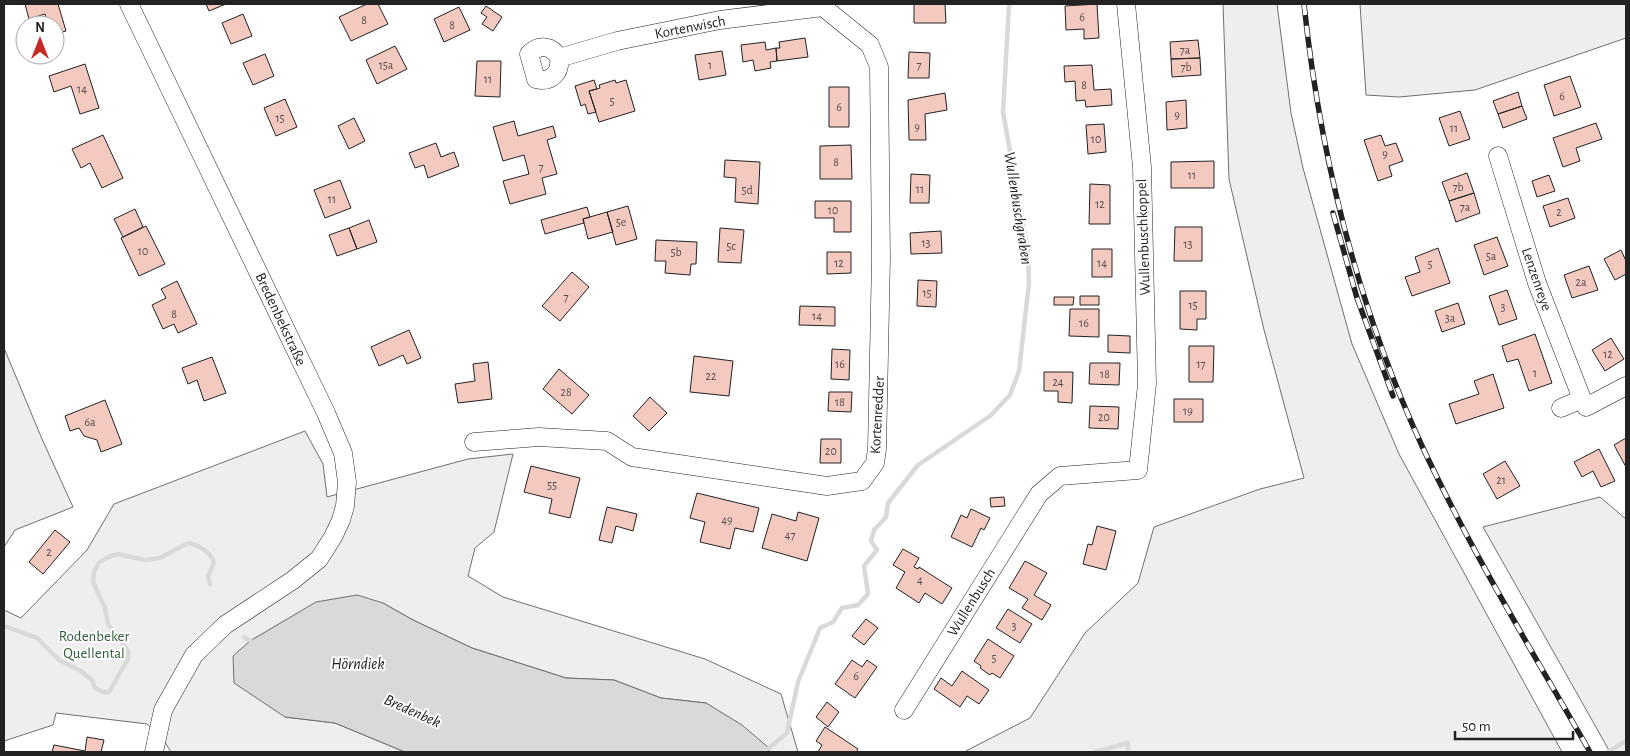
<svg xmlns="http://www.w3.org/2000/svg" width="1630" height="756" font-family="'Alegreya Sans',sans-serif">
  <rect width="100%" height="100%" fill="#fff"/>
  <path fill="#eee" stroke="#6f6f6f" d="M1223,4H1277L1291,113L1303,168L1352,344L1399,454L1562,752H964L1030,718L1085,633L1138,583L1154,527L1260,489L1304,478L1264,330L1229,179Z
    M1360,4H1626V38L1475,90L1399,97L1366,95Z
    M4,348L42,439L73,507L15,530L4,547Z
    M305,431L323,464L327,497L468,459L513,454L494,532L475,548L468,576L503,597L705,659L781,694L798,752H768L769,748L706,703L661,698L614,680L566,678L472,648L413,620L383,603L292,617L250,641L285,717L335,723L405,752H171L163,739L147,724L56,713L53,725L4,741V610L21,618L87,550L114,504Z
    M1600,497L1626,519V752H1610L1483,527Z"/>
  <path fill="#d9d9d9" stroke="#6f6f6f" d="M357,595L383,603L413,620L472,648L566,678L614,680L661,698L706,703L742,725L769,748L768,752H405L335,723L285,717L234,683L233,656L250,641L316,602Z"/>
  <g fill="none" stroke-linecap="round" stroke-linejoin="round">
    <path stroke="#d9d9d9" stroke-width="4.5" d="M4,626L37,638L59,660L81,671L92,680L95,688L103,692H109L128,659V651L108,624L105,608L93,582L94,572L99,563L108,557L118,554L145,560L160,558L188,543C199,545 210,552 214,562L208,577L210,584
      M244,637L254,643
      M769,748L787,733L798,682L820,628L833,622L842,608L858,605L868,594L864,566L877,550L871,541L874,530L886,517L888,503L918,465L990,416L1010,395L1019,371L1029,283L1028,252L1003,112L1009,4
      M1095,752L1128,743V752
      M1608,752L1626,741"/>
  </g>
  <path fill="#f3c9c0" stroke="#222" d="M25,4H58L66,31L55,34V25H48L45,14L29,19Z
    M206,4H226L209,11Z
    M367,4H378L388,24L351,41L339,17Z
    M914,4H945L946,23H914Z
    M1097,4L1099,38L1084,39V29L1066,30L1065,6Z
    M486,6L502,17L493,31L482,24L487,17L481,13Z
    M459,7L470,30L444,42L434,19Z
    M243,14L252,36L231,44L222,23Z
    M805,38L808,57L777,61L776,48H780L779,42Z
    M1198,40L1200,58L1171,59L1170,42Z
    M765,42L766,50L776,48L777,61L770,62L771,68L755,71L753,60L743,62L741,45Z
    M395,46L407,69L377,84L366,60Z
    M722,51L726,75L699,80L695,55Z
    M909,52L930,53L929,78H908Z
    M265,54L274,76L253,85L243,63Z
    M1200,58L1201,75L1172,77L1171,59Z
    M477,61H501L500,97L475,96Z
    M85,64L99,108L80,114L71,86L54,92L49,76Z
    M1092,65L1094,90L1111,89L1112,105L1086,107L1085,100L1076,101L1075,81L1065,82L1064,66Z
    M1570,76L1581,107L1554,116L1544,85Z
    M594,80L597,89L589,91L596,112L588,114L585,104L581,106L575,86Z
    M615,80L616,83L626,80L635,111L599,122L589,91L600,88L599,85Z
    M829,87H849V127H829Z
    M1518,92L1522,106L1498,114L1493,101Z
    M945,93L947,110L925,114L926,140H909L908,100Z
    M285,99L297,127L276,136L264,108Z
    M1186,100L1187,128L1167,130L1166,102Z
    M1522,106L1527,119L1503,128L1498,114Z
    M1460,111L1470,139L1449,146L1439,118Z
    M354,118L365,141L349,149L338,126Z
    M514,121L518,136L553,126L556,137L547,140L557,174L542,178L546,194L510,204L503,181L529,174L524,155L503,161L493,127Z
    M1596,123L1602,139L1576,148L1580,161L1563,167L1553,138Z
    M1104,124L1106,152L1088,154L1086,125Z
    M103,135L123,178L102,188L90,163L81,168L72,149Z
    M1381,135L1385,146L1396,143L1403,161L1389,166L1392,176L1378,181L1364,140Z
    M436,143L441,157L454,152L459,166L428,178L424,165L415,168L409,153Z
    M851,145L852,179H820V146Z
    M725,160L760,162L758,204L735,202L736,178L724,177Z
    M1214,161V188H1171V162Z
    M1467,173L1474,193L1449,201L1442,182Z
    M911,174L930,175L929,203H910Z
    M1549,175L1555,191L1537,197L1532,181Z
    M340,180L351,208L325,218L314,190Z
    M1090,184L1110,185V224H1089Z
    M1474,193L1480,213L1456,222L1449,201Z
    M1568,198L1575,218L1550,227L1543,206Z
    M815,201H851V232H834V218H815Z
    M628,206L637,239L616,245L607,212Z
    M587,207L590,217L583,219L584,223L545,234L541,220Z
    M135,209L143,227L123,237L114,219Z
    M607,212L613,232L588,239L583,219Z
    M369,220L377,242L357,249L349,228Z
    M146,226L165,264L139,276L121,238Z
    M1175,227H1202V261H1174Z
    M349,228L357,249L337,256L329,235Z
    M720,228L744,230L741,263L718,262Z
    M941,231L942,253L911,254L910,233Z
    M1497,237L1508,266L1484,275L1474,245Z
    M656,240L697,242L696,264H691L690,275L665,273L666,261H655Z
    M1438,248L1450,283L1412,296L1405,277L1420,272L1415,257Z
    M1092,249H1112V277H1092Z
    M1621,250L1626,261V274L1615,280L1604,259Z
    M827,252H851V273L827,274Z
    M1589,266L1598,290L1572,298L1564,275Z
    M572,272L589,287L560,321L542,306Z
    M918,280L937,281L936,307L917,306Z
    M177,281L197,324L178,333L174,324L163,329L152,305L166,298L161,289Z
    M1507,290L1517,319L1499,325L1489,296Z
    M1180,291H1206V319H1197V330L1180,329Z
    M1080,296H1099V305H1080Z
    M1054,297H1074L1073,305H1054Z
    M1458,303L1465,324L1442,332L1435,311Z
    M800,306L835,307V326L799,325Z
    M1070,309H1099V337L1069,336Z
    M409,330L421,358L407,364L403,355L379,366L371,347Z
    M1535,334L1552,383L1529,391L1518,359L1507,362L1502,346Z
    M1108,335L1130,336V353L1108,352Z
    M1611,338L1624,359L1605,371L1592,350Z
    M1189,346H1214L1213,382H1189Z
    M832,349L850,350L849,380L831,379Z
    M694,356L733,361L729,396L690,392Z
    M212,357L226,393L204,401L197,380L188,384L182,368Z
    M488,362L492,399L458,403L455,384L475,381L473,364Z
    M1090,363H1120L1119,385L1089,384Z
    M559,369L589,395L572,414L543,389Z
    M1044,372H1073L1072,403L1058,402V391H1044Z
    M1493,374L1504,408L1456,424L1449,404L1479,394L1474,381Z
    M829,392H852L851,412L828,411Z
    M650,397L667,413L649,431L633,416Z
    M1174,399H1203V422H1174Z
    M105,400L122,444L101,452L97,440L84,436L79,428L70,431L65,416Z
    M1090,406L1119,407L1118,429L1089,428Z
    M1626,438V467L1614,445Z
    M821,439H841V463H820Z
    M1599,449L1615,481L1601,487L1593,471L1582,477L1574,462Z
    M1505,461L1520,486L1497,499L1483,474Z
    M531,466L580,478L570,518L549,513L552,499L524,492Z
    M697,493L759,508L753,532L735,528L730,549L700,542L705,522L690,518Z
    M1004,497L1005,506L991,507L990,498Z
    M607,507L637,514L633,531L616,526L612,543L599,540Z
    M971,509L990,518L984,530L981,528L972,547L951,537L961,515L967,518Z
    M798,512L819,518L807,561L762,548L772,514L796,521Z
    M1097,526L1116,531L1106,570L1083,564L1088,544L1092,545Z
    M55,530L70,542L43,574L29,562Z
    M903,549L919,558L914,567L918,569L919,567L952,588L942,604L925,593L919,603L896,588L905,572L893,565Z
    M1025,561L1047,573L1034,595L1051,605L1042,620L1022,608L1028,599L1009,588Z
    M1008,609L1032,624L1020,643L996,628Z
    M866,619L878,628L864,645L852,636Z
    M988,639L1014,656L1000,678L992,673L990,675L980,668L981,666L974,661Z
    M852,660L862,667L867,660L877,667L855,698L835,684Z
    M962,671L989,690L979,704L967,696L960,707L934,689L941,678L952,686Z
    M827,702L839,712L828,727L816,717Z
    M825,727L858,749L856,752H818L822,745L816,741Z
    M87,737L104,740L101,752H52L54,745L85,751Z"/>
  <g fill="none" stroke-linecap="round" stroke-linejoin="round">
    <g stroke="#222" stroke-width="19">
      <path id="minor" d="M129,4L326,413L343,453L347,482L345,506L341,520L333,537L319,559L293,580L225,625L194,655L163,710L154,752
        M559,58C561,73 551,83 536,79L529,54C539,44 552,45 559,58L617,41L720,20L823,7
        M1498,156L1537,283L1582,399
        M1561,408L1582,399L1586,407L1626,386
        M474,442L539,437L607,441L632,457L827,486L862,481L875,463L877,449L881,258L879,67L870,45L823,7V4
        M904,710L1039,494L1060,476L1138,470L1147,384L1142,167L1126,4"/>
    </g>
    <use href="#minor" stroke="#fff" stroke-width="18"/>
    <g stroke="#222" stroke-width="5.5">
      <path id="rail" d="M1304,4C1320,156 1358,307 1422,446C1471,551 1532,651 1590,752
        M1333,213L1357,298L1393,396"/>
    </g>
    <use href="#rail" stroke="#fff" stroke-width="4" stroke-dasharray="11" stroke-linecap="butt"/>
  </g>
  <g text-anchor="middle" stroke-width="4" stroke-linejoin="round" paint-order="stroke">
    <g font-size="12" fill="#564c4a">
      <text x="1082" y="21">6</text>
      <text x="364" y="24">8</text>
      <text x="452" y="29">8</text>
      <text x="1185" y="54">7a</text>
      <text x="386" y="69">15a</text>
      <text x="710" y="69">1</text>
      <text x="919" y="69">7</text>
      <text x="1186" y="71">7b</text>
      <text x="488" y="83">11</text>
      <text x="1084" y="89">8</text>
      <text x="82" y="93">14</text>
      <text x="1562" y="100">6</text>
      <text x="612" y="105">5</text>
      <text x="839" y="111">6</text>
      <text x="1177" y="119">9</text>
      <text x="280" y="122">15</text>
      <text x="917" y="131">9</text>
      <text x="1454" y="132">11</text>
      <text x="1096" y="143">10</text>
      <text x="1385" y="158">9</text>
      <text x="836" y="166">8</text>
      <text x="541" y="171">7</text>
      <text x="1192" y="179">11</text>
      <text x="1458" y="191">7b</text>
      <text x="920" y="193">11</text>
      <text x="747" y="194">5d</text>
      <text x="332" y="203">11</text>
      <text x="1100" y="208">12</text>
      <text x="1465" y="211">7a</text>
      <text x="833" y="214">10</text>
      <text x="1559" y="216">2</text>
      <text x="621" y="226">5e</text>
      <text x="926" y="247">13</text>
      <text x="1188" y="248">13</text>
      <text x="731" y="250">5c</text>
      <text x="143" y="255">10</text>
      <text x="676" y="256">5b</text>
      <text x="1491" y="260">5a</text>
      <text x="839" y="267">12</text>
      <text x="1102" y="267">14</text>
      <text x="1430" y="268">5</text>
      <text x="1581" y="286">2a</text>
      <text x="927" y="297">15</text>
      <text x="566" y="301">7</text>
      <text x="1193" y="309">15</text>
      <text x="1503" y="311">3</text>
      <text x="174" y="318">8</text>
      <text x="817" y="320">14</text>
      <text x="1450" y="322">3a</text>
      <text x="1084" y="327">16</text>
      <text x="1608" y="358">12</text>
      <text x="840" y="368">16</text>
      <text x="1201" y="368">17</text>
      <text x="1535" y="377">1</text>
      <text x="1105" y="378">18</text>
      <text x="711" y="380">22</text>
      <text x="1058" y="386">24</text>
      <text x="566" y="396">28</text>
      <text x="840" y="406">18</text>
      <text x="1188" y="415">19</text>
      <text x="1104" y="421">20</text>
      <text x="90" y="426">6a</text>
      <text x="831" y="455">20</text>
      <text x="1501" y="484">21</text>
      <text x="552" y="489">55</text>
      <text x="727" y="524">49</text>
      <text x="790" y="539">47</text>
      <text x="49" y="556">2</text>
      <text x="920" y="584">4</text>
      <text x="1014" y="630">3</text>
      <text x="994" y="662">5</text>
      <text x="856" y="680">6</text>
    </g>
    <g font-size="15" fill="#222" stroke="#fff">
      <text transform="translate(690 27) rotate(-11)" y="5">Kortenwisch</text>
      <text transform="translate(1143 237) rotate(-92)" y="5">Wullenbuschkoppel</text>
      <text transform="translate(1537 279) rotate(71)" y="5">Lenzenreye</text>
      <text transform="translate(281 319) rotate(65)" y="5">Bredenbekstraße</text>
      <text transform="translate(877 415) rotate(-87)" y="5">Kortenredder</text>
      <text transform="translate(971 602) rotate(-58)" y="5">Wullenbusch</text>
    </g>
    <g font-size="15" fill="#2f5e38" stroke="#fff">
      <text x="94" y="641">Rodenbeker<tspan x="94" dy="17">Quellental</tspan></text>
    </g>
    <g font-size="16" font-style="italic" fill="#222" stroke="#fff">
      <text transform="translate(1019 208) rotate(81)" y="6">Wullenbuschgraben</text>
      <text x="358" y="669">Hörndiek</text>
      <text transform="translate(413 710) rotate(24)" y="6">Bredenbek</text>
    </g>
  </g>
  <rect width="1630" height="756" fill="none" stroke="#222222" stroke-width="10"/>
  <g transform="translate(40 40)"><circle r="24" fill="#ffffff" stroke="#a7a7a7"/>
  <path d="M0-4L9 19L0 12L-9 19Z" fill="#c62828"/>
  <text y="-8" font-size="14" font-weight="bold" text-anchor="middle" fill="#222222">N</text>
  </g>
  <path d="M1455 731v8h118v-8" fill="none" stroke="#222222" stroke-width="2.5"/>
  <text x="1462" y="731" font-size="15" fill="#222222" stroke="#ffffff" stroke-width="4" paint-order="stroke">50 m</text>
</svg>
